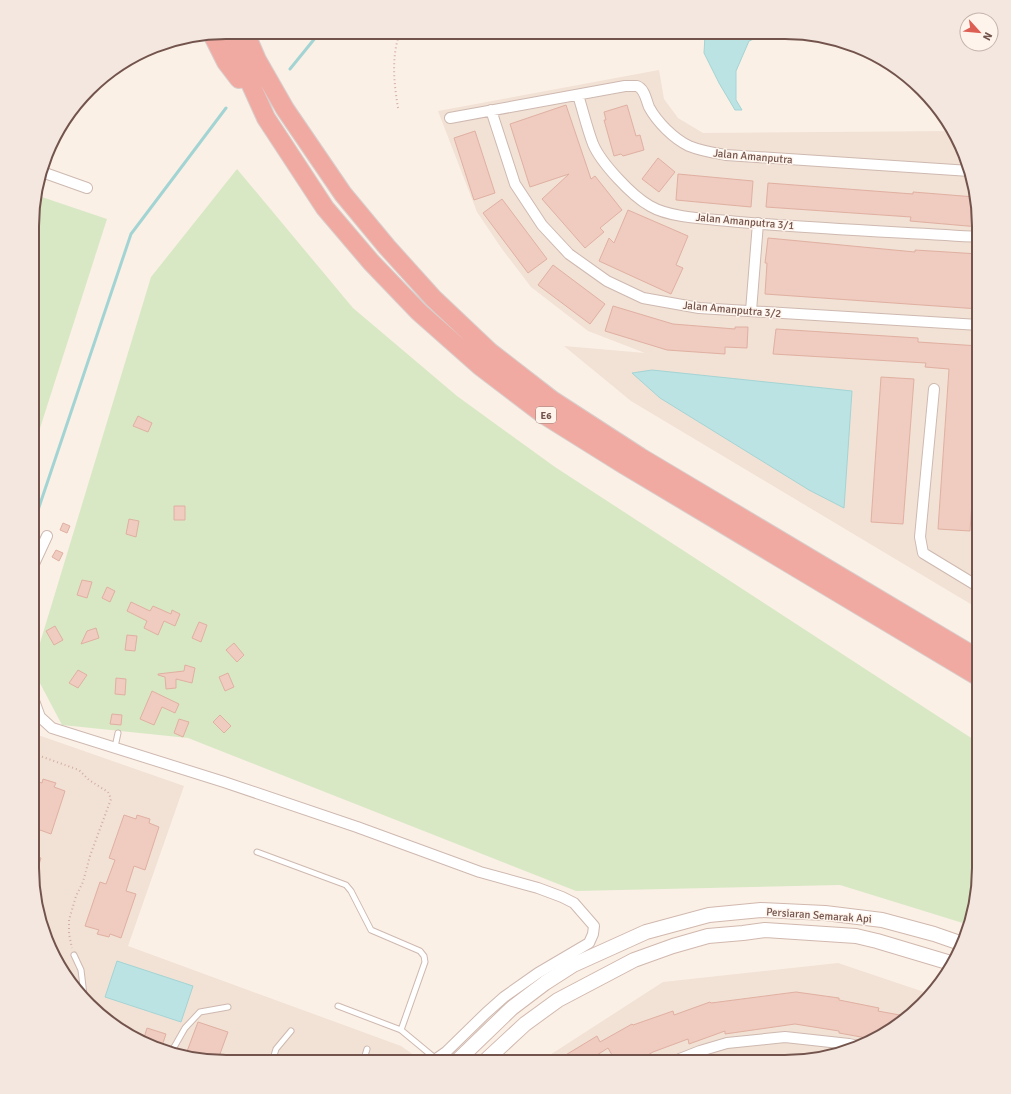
<svg xmlns="http://www.w3.org/2000/svg" width="1011" height="1094" font-family="Signika,sans-serif">
  <rect width="100%" height="100%" fill="#fbf0e6"/>
  <path fill="#f2e1d5" d="M659,70L664,99L678,118L703,133L953,131L969,164L979,213V609L631,401L564,346L645,353L588,331L531,287L502,249L477,212L438,111Z
    M33,736H41L184,786L128,946L401,1046L418,1058L415,1062H213L129,1036L65,976L42,931L32,881Z
    M838,963L927,993L893,1029L847,1052L798,1062H539L663,982Z"/>
  <path fill="#d8e8c5" d="M237,169L353,308L457,396L555,467L979,743V881L966,924L840,885L576,891L188,738L62,725L33,670V666L151,277Z
    M36,195L107,219L34,447Z"/>
  <path fill="#bce3e3" stroke="#a3d4d4" d="M707,33L766,34L749,41L736,71V100L742,110H735L719,83L704,53L705,35Z
    M652,370L852,391L844,508L809,490L660,398L632,373Z
    M117,961L193,986L181,1022L105,997Z"/>
  <g fill="none" stroke-linecap="round" stroke-linejoin="round">
    <path stroke="#a3d4d4" stroke-width="3" d="M290,69L320,32
      M34,522L131,234L226,108"/>
  </g>
  <path fill="#efcbc0" stroke="#e0b0a1" d="M566,105L591,179L595,176L622,210L600,228L604,232L585,248L542,199L569,174L530,187L510,124Z
    M627,105L636,136L640,135L644,150L623,156L621,154L614,156L604,120H606L604,112Z
    M475,131L495,193L474,200L454,138Z
    M658,158L675,172L659,192L642,179Z
    M678,174L753,181L751,207L676,200Z
    M768,183L913,194V192L975,197L979,213V227L910,221L911,217L766,207Z
    M502,199L547,259L528,273L483,213Z
    M628,210L688,236L676,265L683,268L671,294L599,261L609,238L614,243Z
    M768,238L915,252V250L979,254V309L765,294L767,263H765Z
    M553,265L605,304L590,324L538,285Z
    M613,306L673,324L735,329V327H748L747,348L725,347V354L667,350L605,331Z
    M776,329L918,338V342L979,346V401L970,531L938,529L949,369L925,367L926,363L773,354Z
    M881,377L914,379L903,524L871,522Z
    M138,416L152,423L148,432L133,426Z
    M174,506H185V520H174Z
    M129,519L139,521L136,537L126,534Z
    M63,523L70,526L67,533L60,530Z
    M56,550L63,553L59,561L52,557Z
    M82,580L92,582L87,598L77,595Z
    M107,587L115,591L110,602L102,598Z
    M131,602L150,611L153,606L171,614L172,610L180,614L175,626L164,621L158,635L144,628L147,621L127,611Z
    M199,622L207,625L201,642L192,638Z
    M55,626L63,640L54,645L46,631Z
    M96,628L99,638L81,644L87,631Z
    M127,635L137,636L135,651L125,650Z
    M234,643L244,655L237,662L226,650Z
    M185,665L195,668L192,683L176,679V688L166,689L165,677L158,675V674L184,671Z
    M78,670L87,675L78,688L69,683Z
    M228,673L234,687L225,691L219,677Z
    M116,678L126,679L125,695L115,694Z
    M152,691L179,704L175,713L162,707L154,725L140,719Z
    M112,714L122,715L121,725L110,724Z
    M220,715L231,726L224,733L213,722Z
    M179,719L189,722L183,737L174,733Z
    M43,779L56,783L54,787L65,791L51,834L40,830L34,846H33V780L42,783Z
    M124,815L136,819L137,815L150,819L149,823L159,827L145,870L134,866L126,891L136,894L121,938L110,934L109,937L97,934L99,930L85,926L100,882L106,884L115,860L109,858Z
    M33,855L41,858L34,881L32,880Z
    M796,992L839,998V1000L879,1008L878,1011L905,1016L893,1029L872,1039L839,1033V1031L795,1024L725,1034V1031L689,1044L688,1039L653,1052L635,1062H616L608,1048L586,1062H567L564,1056L597,1036L600,1042L632,1024L633,1025L673,1011L674,1015L710,1002L711,1003Z
    M198,1022L228,1032L217,1062L186,1054Z
    M147,1028L166,1034L162,1046L143,1041Z"/>
  <g fill="none" stroke-linecap="round" stroke-linejoin="round">
    <g stroke="#ceb9b0" stroke-width="7">
      <path id="lane" d="M115,747L118,733
        M257,852L346,885L351,891L371,930L420,951L424,956L425,962L401,1030
        M74,955L81,970L84,995
        M338,1006L401,1030L436,1059
        M173,1049L185,1028L200,1012L228,1007
        M272,1062L276,1049L291,1031
        M363,1062L367,1049"/>
    </g>
    <g stroke="#ceb9b0" stroke-width="12">
      <path id="street" d="M578,95C583,111 587,128 593,144C601,163 632,196 650,206C672,219 714,219 739,222C819,229 899,232 979,237
        M491,110L515,184L542,225L569,254L607,281L643,298L699,308L979,325
        M450,118L625,86H637C645,89 646,100 649,107C657,122 674,139 689,146C701,151 714,153 726,155L970,171
        M42,172L87,188
        M751,311L758,223
        M934,389L920,537L923,553L979,587
        M34,564L47,536
        M33,698L40,717L52,728L224,782L357,827L480,872L538,888L562,897L574,903L594,926L593,934L589,943L538,973L504,997L486,1013L446,1052L436,1059L437,1062
        M672,1062L700,1051L727,1043L785,1037L849,1044L858,1046"/>
    </g>
    <g stroke="#d1b8ae" stroke-width="16">
      <path id="secondary" d="M456,1062L512,1008L545,983L573,965L646,932L709,915L761,910L825,913L882,920L934,934L960,943
        M484,1062L525,1024L558,1000L634,960L673,946L708,936L743,933L765,930L856,936L877,941L954,964"/>
    </g>
    <g stroke="#d8cfcd" stroke-width="20">
      <path id="highway" d="M227,32L266,118L325,208L371,262L419,312L480,366L543,414L623,464L979,677
        M245,32L257,60L285,109L343,194L387,247L433,298L490,352L552,400L640,457L979,659
        M212,34L226,62L239,79"/>
    </g>
    <path stroke="#d3aea3" stroke-width="2" stroke-dasharray="1 3" stroke-linecap="butt" d="M398,108C394,83 391,57 400,32
      M33,763L40,756L79,770L89,780L108,792L111,799L90,856L83,882L76,896L69,920V934L72,948"/>
    <use href="#lane" stroke="#fff" stroke-width="5"/>
    <use href="#street" stroke="#fff" stroke-width="10"/>
    <use href="#secondary" stroke="#fff" stroke-width="14"/>
    <use href="#highway" stroke="#f1aaa1" stroke-width="18"/>
  </g>
  <g text-anchor="middle" stroke-width="3" stroke-linejoin="round" paint-order="stroke">
    <rect fill="#fef4ec" stroke="#9d847c" stroke-width="1" x="536" y="407" width="20" height="16" rx="3"/>
    <g font-size="10" font-weight="bold" fill="#73544c">
      <text x="546" y="419">E6</text>
    </g>
    <g font-size="11" fill="#73544c" stroke="#fef4ec">
      <text transform="translate(753 156) rotate(5)" y="4">Jalan Amanputra</text>
      <text transform="translate(745 221) rotate(5)" y="4">Jalan Amanputra 3/1</text>
      <text transform="translate(732 309) rotate(5)" y="4">Jalan Amanputra 3/2</text>
      <text transform="translate(819 915) rotate(4)" y="4">Persiaran Semarak Api</text>
    </g>
  </g>
  <path d="M0 0H1011V1094H0ZM226 39H785A187 187 0 0 1 972 226V868A187 187 0 0 1 785 1055H226A187 187 0 0 1 39 868V226A187 187 0 0 1 226 39Z" fill="#f3e7df" fill-rule="evenodd"/>
  <path fill="none" stroke="#73544c" stroke-width="2" d="M226 39H785A187 187 0 0 1 972 226V868A187 187 0 0 1 785 1055H226A187 187 0 0 1 39 868V226A187 187 0 0 1 226 39Z"/>
  <g transform="translate(979 32) rotate(117)"><circle r="19" fill="#fef4ec" stroke="#c6b4ac"/>
  <path d="M0-3L7 15L0 10L-7 15Z" fill="#dd5e53"/>
  <text y="-6" font-size="11" font-weight="bold" text-anchor="middle" fill="#73544c">N</text>
  </g>
</svg>
